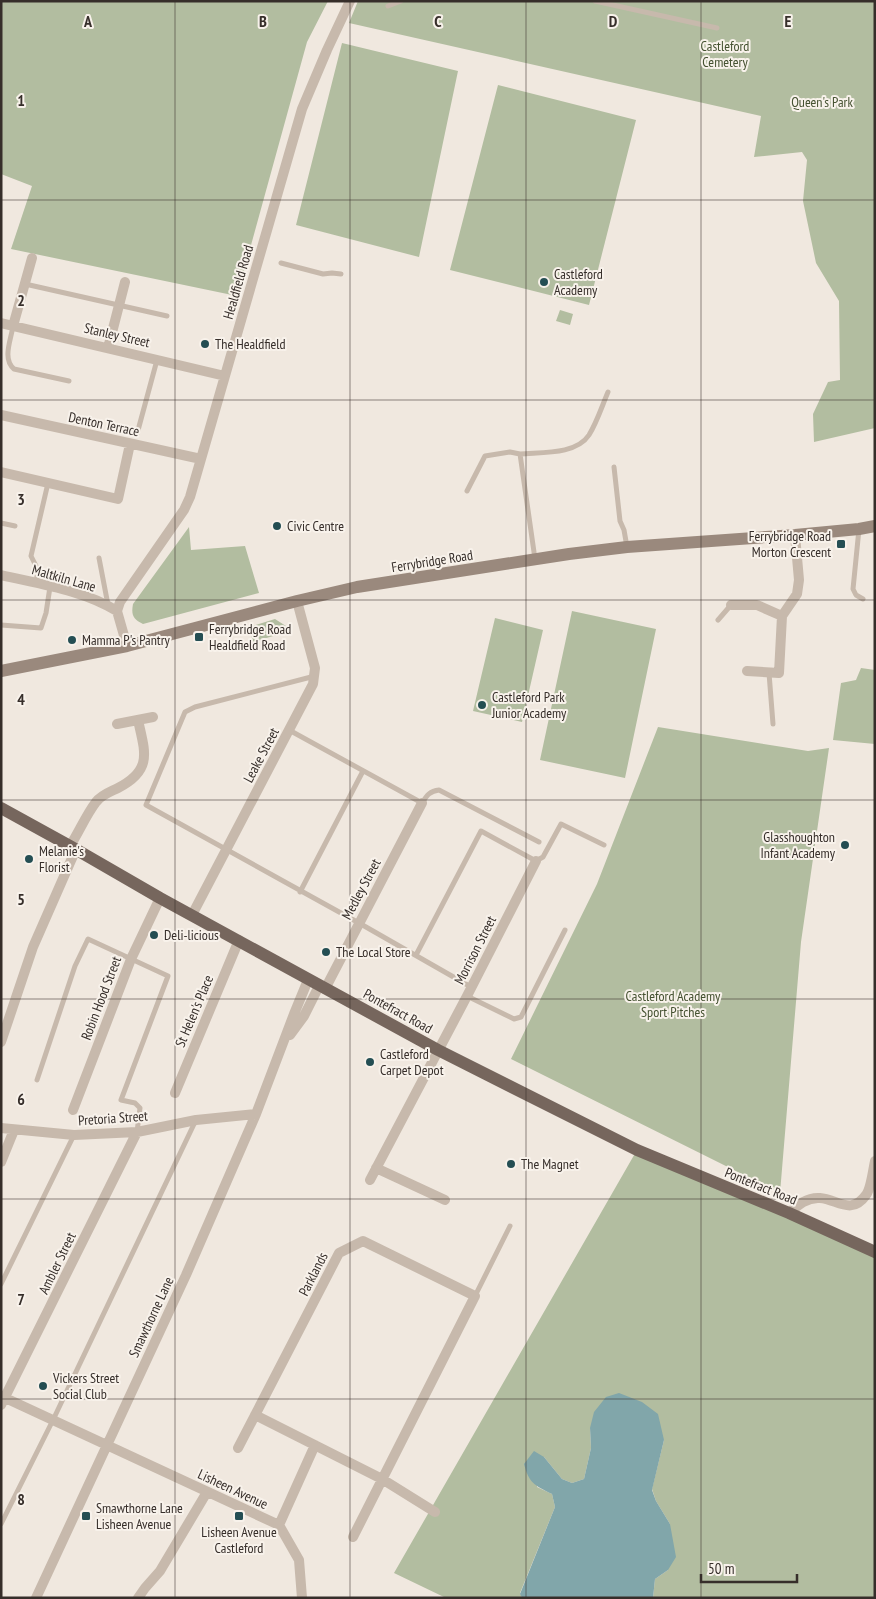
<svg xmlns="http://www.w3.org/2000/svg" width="876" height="1599" font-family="'PT Sans Narrow',sans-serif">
  <rect width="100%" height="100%" fill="#f0e8df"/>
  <path fill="#b2bda0" d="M1,1H328L307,42L237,296L11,249L32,186L1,174Z
    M358,1H875V428L814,442L813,414L828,382L840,380L839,301L816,263L803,201L807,160L802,152L754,157L761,116L349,23Z
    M342,43L458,71L419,257L296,225Z
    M498,85L636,120L589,305L450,270Z
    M560,310L573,314L570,325L556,321Z
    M189,527L191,550L245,546L259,593L143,624C133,619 131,615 133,604Z
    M572,611L656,629L625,778L540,760Z
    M495,618L543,630L522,722L473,711Z
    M275,619L289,628L290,631L253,642L249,627Z
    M861,668L875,670V744L833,740L841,683L856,680Z
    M658,727L808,751L829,748L801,942L780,1193L511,1059L597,884Z
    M637,1150L875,1252V1598H653L655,1579L668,1570L670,1524L656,1501L652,1489L664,1440L590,1428L591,1448L584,1479L572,1483L562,1479L544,1457L537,1487L552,1494L555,1507L520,1593L522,1598H446L394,1573Z"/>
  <path fill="#81a6aa" d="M619,1393L642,1402L658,1414L664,1440L652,1490L656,1501L670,1524L676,1557L668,1570L655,1579L653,1598H522L520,1594L555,1507L552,1494C534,1485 529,1483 524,1464L534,1451L544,1457L562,1479L572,1483L584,1479L591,1448L590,1428L594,1412L606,1397Z"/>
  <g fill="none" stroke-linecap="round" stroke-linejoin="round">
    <path stroke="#c7b9ac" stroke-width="5" d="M595,1L717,28
      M388,6L401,1
      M281,263L323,274L332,273L341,274
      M25,284L167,316
      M13,326C11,340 2,359 14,369L69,381
      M137,434L157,360
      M520,454C541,452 576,455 589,435C597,422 602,406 608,392
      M614,467L620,521L624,530L627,547
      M467,491L485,456L510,452L520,454L535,559
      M1,523L15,526
      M859,529L853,589L856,595L863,599
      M99,558L108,605
      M36,583L38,570L31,556L48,483
      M718,620L731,605
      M1,625L41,628L46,613L50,587
      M769,673L773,724
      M315,676L195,707L185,712L146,805L359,923L471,987
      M289,730L422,803C427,795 430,791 439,790L539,842
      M300,892L363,771
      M416,955L481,831L536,861L543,857L561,824L604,845
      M467,996L514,1019L521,1017L565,930
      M37,1080L75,966L88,939L168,976L121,1100L135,1103L140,1108L137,1132
      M1,1284L74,1135
      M475,1296L510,1226
      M1,1524L53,1420L195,1122"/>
    <path stroke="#c7b9ac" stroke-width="10" d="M1,323L225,376
      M13,326L32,258
      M108,348L125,282
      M1,415L201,459
      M1,472L118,499L130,444
      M1,575C40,584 83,590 117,611
      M731,605H757L782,616
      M127,646L117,611L120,602L184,510L190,497L302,109L327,50L350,1
      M747,671L779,673L782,616L797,594L799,580L795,535
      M117,724L153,717
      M70,846C79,832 86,815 96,802C101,795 110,792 118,788C153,770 145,752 138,720
      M192,915L313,684L315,668L297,601
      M325,989L422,803
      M290,1035L304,1016L319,986
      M1,1042L33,947L76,849
      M175,1093L239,940
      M73,1110L131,959L160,898
      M1,1128L74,1135L137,1132L196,1120L256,1114
      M1,1162L14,1130
      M376,1168L445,1200
      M370,1180L467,996L536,861
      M789,1213C798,1205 807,1197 820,1198C837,1199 851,1216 866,1195C871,1189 873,1170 875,1161
      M1,1396L279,1525L299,1560L302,1598
      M1,1405L137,1132
      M255,1415L382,1479L435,1512
      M238,1448L339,1253L363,1241L475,1296L353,1537
      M279,1525L315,1445
      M36,1598L186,1275L256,1114L294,1014L308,980
      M138,1598L145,1588L160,1571L207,1492"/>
    <path stroke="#9a897d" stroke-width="12" d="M1,671L127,646L297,601L357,587L569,554L627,547L795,535L859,529L875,526"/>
    <path stroke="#76665d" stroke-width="12" d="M1,808L70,846L160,898L438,1050L637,1150L789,1213L875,1252"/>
  </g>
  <path fill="none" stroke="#362e2a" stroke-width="1" stroke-opacity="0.55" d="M175,1V1598M350,1V1598M526,1V1598M701,1V1598M1,200H875M1,400H875M1,600H875M1,800H875M1,999H875M1,1199H875M1,1399H875"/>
  <g fill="#244e53" stroke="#f8f2eb" stroke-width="2">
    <circle cx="544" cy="282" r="5"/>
    <circle cx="205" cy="344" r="5"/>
    <circle cx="277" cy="526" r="5"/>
    <rect x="836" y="539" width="10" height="10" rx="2.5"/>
    <rect x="194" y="632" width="10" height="10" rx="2.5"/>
    <circle cx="72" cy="640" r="5"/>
    <circle cx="482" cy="705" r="5"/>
    <circle cx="845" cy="845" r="5"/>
    <circle cx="29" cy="859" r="5"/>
    <circle cx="154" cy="935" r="5"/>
    <circle cx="326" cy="952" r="5"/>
    <circle cx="370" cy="1062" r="5"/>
    <circle cx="511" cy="1164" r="5"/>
    <circle cx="43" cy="1386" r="5"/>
    <rect x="81" y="1511" width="10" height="10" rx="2.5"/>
    <rect x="234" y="1511" width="10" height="10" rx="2.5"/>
  </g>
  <g text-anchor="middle" stroke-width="4" stroke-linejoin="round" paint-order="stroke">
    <g font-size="14" fill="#445130" stroke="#f8f2eb">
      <text x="725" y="51">Castleford<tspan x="725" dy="16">Cemetery</tspan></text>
      <text x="822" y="107">Queen's Park</text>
      <text x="673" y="1001">Castleford Academy<tspan x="673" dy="16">Sport Pitches</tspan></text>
    </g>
    <g font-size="14" fill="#362e2a" stroke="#f8f2eb" text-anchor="start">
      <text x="554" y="279">Castleford<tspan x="554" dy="16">Academy</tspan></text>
      <text x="215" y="349">The Healdfield</text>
      <text x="287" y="531">Civic Centre</text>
      <text x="831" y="541" text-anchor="end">Ferrybridge Road<tspan x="831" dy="16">Morton Crescent</tspan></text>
      <text x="209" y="634">Ferrybridge Road<tspan x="209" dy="16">Healdfield Road</tspan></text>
      <text x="82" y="645">Mamma P's Pantry</text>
      <text x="492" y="702">Castleford Park<tspan x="492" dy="16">Junior Academy</tspan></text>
      <text x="835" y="842" text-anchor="end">Glasshoughton<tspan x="835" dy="16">Infant Academy</tspan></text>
      <text x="39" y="856">Melanie's<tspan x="39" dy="16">Florist</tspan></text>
      <text x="164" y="940">Deli-licious</text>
      <text x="336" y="957">The Local Store</text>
      <text x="380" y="1059">Castleford<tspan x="380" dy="16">Carpet Depot</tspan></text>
      <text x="521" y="1169">The Magnet</text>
      <text x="53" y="1383">Vickers Street<tspan x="53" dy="16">Social Club</tspan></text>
      <text x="96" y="1513">Smawthorne Lane<tspan x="96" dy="16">Lisheen Avenue</tspan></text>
      <text x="239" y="1537" text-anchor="middle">Lisheen Avenue<tspan x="239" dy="16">Castleford</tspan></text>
    </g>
    <g font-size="14" fill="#362e2a" stroke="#f8f2eb">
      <text transform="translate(238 282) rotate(-74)" y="5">Healdfield Road</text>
      <text transform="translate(117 335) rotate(13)" y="5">Stanley Street</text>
      <text transform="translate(104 424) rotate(12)" y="5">Denton Terrace</text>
      <text transform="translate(432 561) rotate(-9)" y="5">Ferrybridge Road</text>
      <text transform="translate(64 578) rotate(16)" y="5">Maltkiln Lane</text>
      <text transform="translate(261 755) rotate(-62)" y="5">Leake Street</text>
      <text transform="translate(361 889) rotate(-62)" y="5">Medley Street</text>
      <text transform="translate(475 950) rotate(-63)" y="5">Morrison Street</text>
      <text transform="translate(101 998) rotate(-69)" y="5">Robin Hood Street</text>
      <text transform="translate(194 1011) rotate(-67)" y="5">St Helen's Place</text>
      <text transform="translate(398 1011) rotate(29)" y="5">Pontefract Road</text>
      <text transform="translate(113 1118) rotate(-4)" y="5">Pretoria Street</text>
      <text transform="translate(761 1186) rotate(22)" y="5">Pontefract Road</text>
      <text transform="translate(57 1263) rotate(-64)" y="5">Ambler Street</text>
      <text transform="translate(313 1274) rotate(-63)" y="5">Parklands</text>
      <text transform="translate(151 1317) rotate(-65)" y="5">Smawthorne Lane</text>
      <text transform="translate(233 1489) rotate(25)" y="5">Lisheen Avenue</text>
    </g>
  </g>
  <g font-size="16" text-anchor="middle" font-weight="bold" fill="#362e2a" stroke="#f8f2eb" stroke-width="4" stroke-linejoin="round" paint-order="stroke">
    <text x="88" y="27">A</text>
    <text x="263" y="27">B</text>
    <text x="438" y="27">C</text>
    <text x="613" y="27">D</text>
    <text x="788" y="27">E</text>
    <text x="21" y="106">1</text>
    <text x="21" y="306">2</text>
    <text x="21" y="505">3</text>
    <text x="21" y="705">4</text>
    <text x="21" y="905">5</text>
    <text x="21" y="1105">6</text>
    <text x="21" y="1305">7</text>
    <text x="21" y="1505">8</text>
  </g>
  <rect width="876" height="1599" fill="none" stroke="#362e2a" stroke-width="5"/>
  <path d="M701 1574v8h96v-8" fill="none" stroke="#362e2a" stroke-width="2.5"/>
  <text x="708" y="1574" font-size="15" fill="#362e2a" stroke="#f8f2eb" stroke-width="4" paint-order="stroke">50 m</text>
</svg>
